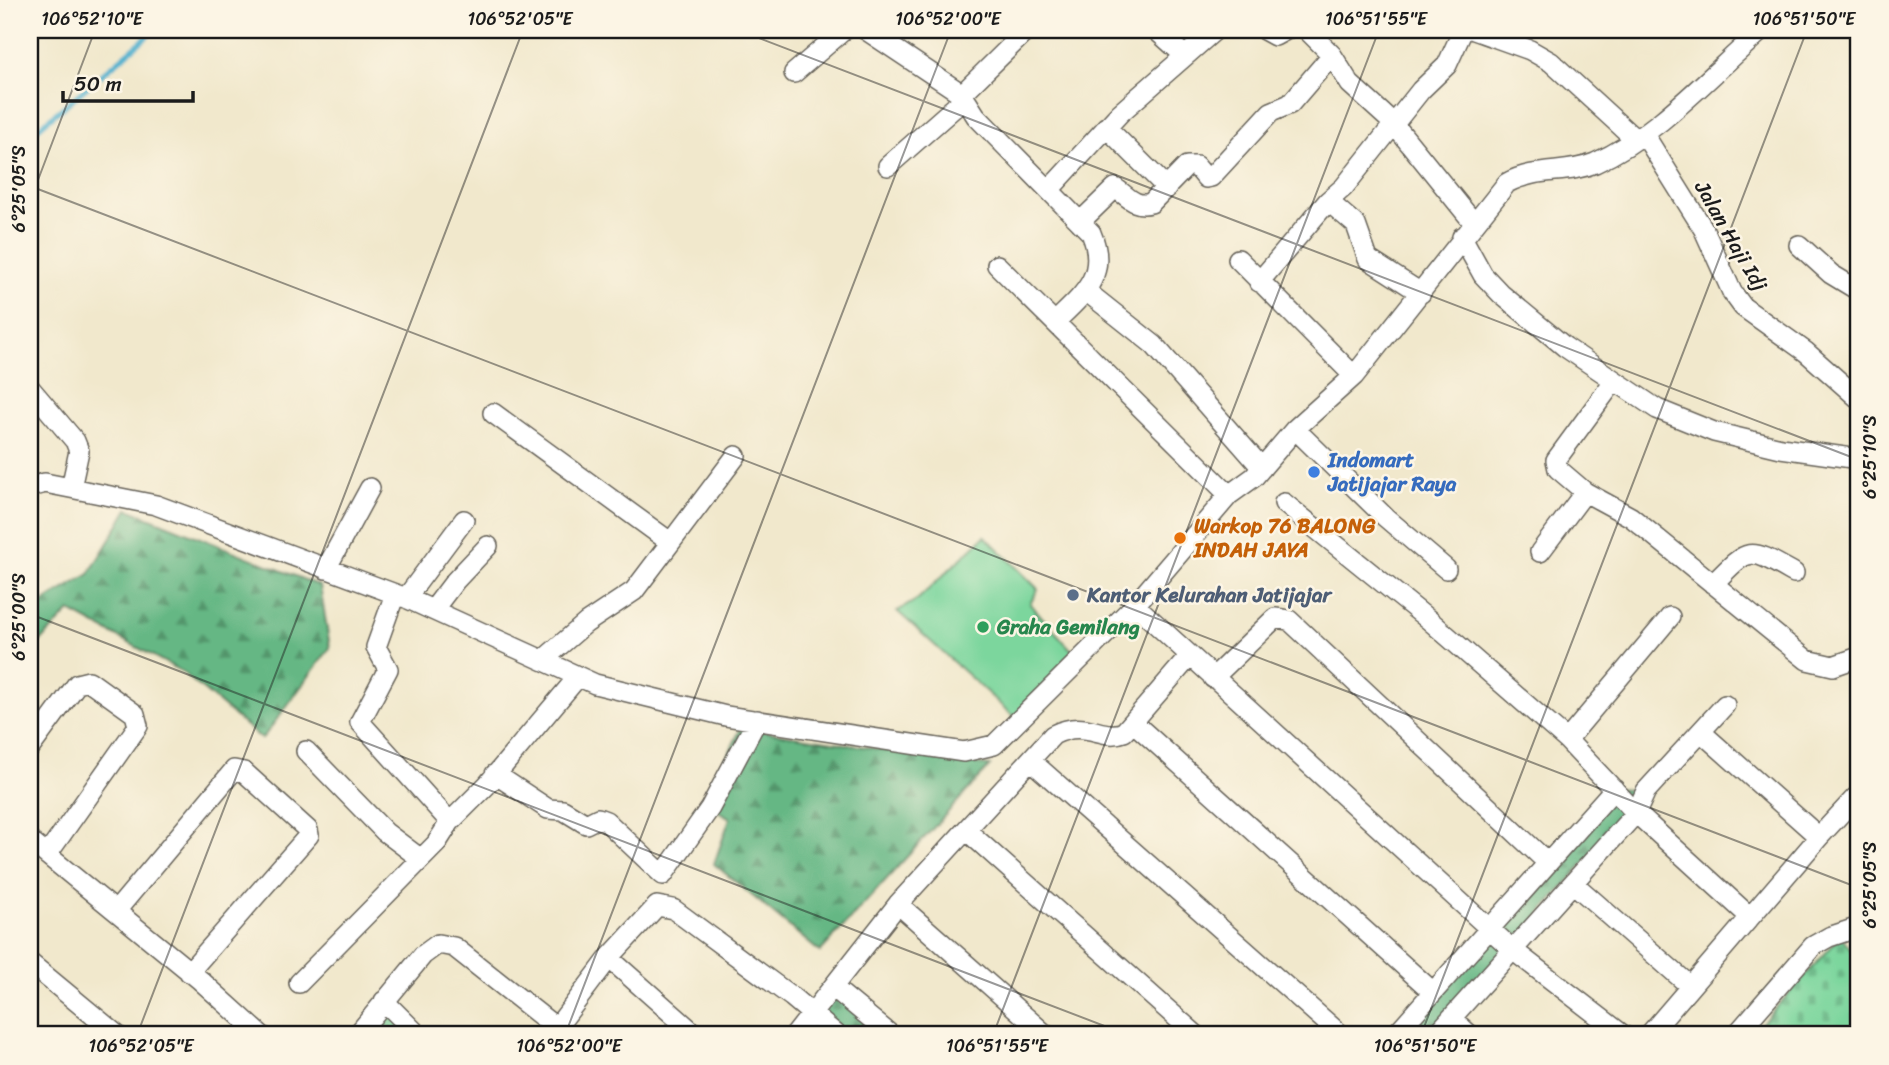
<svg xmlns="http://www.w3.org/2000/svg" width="1889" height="1065" font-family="Sriracha,sans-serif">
  <defs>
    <pattern id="grass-tufts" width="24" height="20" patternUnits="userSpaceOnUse" patternTransform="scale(1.75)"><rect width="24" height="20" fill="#7cd69d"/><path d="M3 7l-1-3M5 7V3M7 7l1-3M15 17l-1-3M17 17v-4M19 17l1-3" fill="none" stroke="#6bb787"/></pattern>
    <pattern id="forest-firs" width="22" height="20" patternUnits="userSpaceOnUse" patternTransform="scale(1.75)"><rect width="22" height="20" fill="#65b784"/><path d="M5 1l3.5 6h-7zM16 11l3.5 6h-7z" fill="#52946b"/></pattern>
    <pattern id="cemetery-stones" width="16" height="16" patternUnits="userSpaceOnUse" patternTransform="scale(1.75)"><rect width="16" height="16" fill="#7cd69d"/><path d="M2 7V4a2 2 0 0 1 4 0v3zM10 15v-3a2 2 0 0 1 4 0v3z" fill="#6bb787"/></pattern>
  </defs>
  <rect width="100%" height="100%" fill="#fcf5e5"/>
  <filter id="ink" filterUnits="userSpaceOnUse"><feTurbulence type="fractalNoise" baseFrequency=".0143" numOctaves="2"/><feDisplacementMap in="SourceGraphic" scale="14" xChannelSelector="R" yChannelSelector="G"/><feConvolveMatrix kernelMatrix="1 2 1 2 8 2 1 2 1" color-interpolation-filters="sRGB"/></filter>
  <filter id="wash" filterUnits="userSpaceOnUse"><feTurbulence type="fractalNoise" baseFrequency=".00686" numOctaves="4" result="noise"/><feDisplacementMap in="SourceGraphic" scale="28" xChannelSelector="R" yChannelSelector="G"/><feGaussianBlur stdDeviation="1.57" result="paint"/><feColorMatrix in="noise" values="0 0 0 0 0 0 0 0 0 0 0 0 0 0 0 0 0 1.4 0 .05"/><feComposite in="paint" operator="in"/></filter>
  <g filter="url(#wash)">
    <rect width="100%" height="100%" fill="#f1e8cc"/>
    <path fill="url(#grass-tufts)" stroke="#4c795c" stroke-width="2" d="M384,1001L418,1035H357Z"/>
    <path fill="url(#forest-firs)" stroke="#406a50" stroke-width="2" d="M128,509L320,586L330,648L262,739L181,671L70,611L30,652V610L89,574Z
      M741,728L990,766L820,952L714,864L730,818L705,803Z
      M1614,789L1646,791L1436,1035H1395Z
      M834,988L891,1035H795Z"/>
    <path fill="url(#cemetery-stones)" stroke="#4c795c" stroke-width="2" d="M1841,936L1859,960V1035H1751Z"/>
    <path fill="#7cd69d" stroke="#4c795c" stroke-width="2" d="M985,536L1038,589L1030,604L1078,657L1014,717L897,611L917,600Z"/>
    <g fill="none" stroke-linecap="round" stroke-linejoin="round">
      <path stroke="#50b0ce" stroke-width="5" d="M30,135L155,30"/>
    </g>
  </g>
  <g filter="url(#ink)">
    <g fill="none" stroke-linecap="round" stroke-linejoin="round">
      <g stroke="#67635a" stroke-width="22">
        <path id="street" d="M866,30L962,94L976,116L1091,233C1109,275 1083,295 1055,322
          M1156,30L1185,56
          M1264,30L1275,36L1286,30
          M1307,30L1332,55L1350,84L1393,123L1473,222
          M1474,30L1530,50L1551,62L1635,139
          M794,73L844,30
          M962,94L1027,30
          M1106,127L1167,188
          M1644,134L1704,230L1732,292L1743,307L1806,352L1859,399
          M888,166L964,99
          M1049,190L1120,113L1215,30
          M1328,201L1356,225L1368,259L1421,293
          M1080,222L1115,188C1127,195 1134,208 1151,203L1187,166H1196L1206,178L1211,177L1271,112L1290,104L1332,55
          M1462,237L1483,275L1501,294L1565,347L1657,409L1714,432L1781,448L1859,459
          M1799,245L1831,274L1859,291
          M1238,259L1354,376
          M997,265L1229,495
          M1259,282L1328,201L1344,187L1421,90L1447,65L1463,30
          M1086,291L1154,345L1262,468
          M1614,381L1556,460L1558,469L1585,492L1631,517L1807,660L1833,666L1859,657
          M30,388L75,441L79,451L71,488
          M493,413L670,542
          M1295,429L1385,517L1446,569
          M30,487L45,483L156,505L406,598L595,684L726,716L964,752L994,745L1135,605L1229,495L1254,477L1295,429L1354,376L1507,183C1536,167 1566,175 1595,163C1659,134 1709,76 1762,30
          M1284,503L1429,620L1567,740L1636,813L1749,916
          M1540,552L1585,492
          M326,569L370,488
          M1713,584C1750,546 1748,547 1794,573
          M395,594L376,647L388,669L360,722L450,822
          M406,598L464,520
          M1135,605L1514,951L1623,1035
          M433,610L455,581L488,546
          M543,660L586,623L634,591L736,456
          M1213,678L1275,618L1289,620L1548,863
          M1135,724L1433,992
          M1567,740L1670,617
          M30,748L77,684L89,681L135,714L138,726L47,855
          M306,751L385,832L421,859
          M1030,760L1341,1035
          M495,774L548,809L563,810L586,824L598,818L606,821L663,875L710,808L757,720
          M966,830L1196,1035
          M1819,837L1855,798
          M30,841L200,980L261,1035
          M1574,884L1690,986
          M898,904L1046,1035
          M116,911L234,770L244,772L308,830L309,835L189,972
          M609,958L696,1035
          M30,963L117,1035
          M299,983L436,844L450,822L487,785L577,678
          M834,988L891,1035
          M384,1001L418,1035
          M1451,1018L1470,1035
          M357,1035L423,955L438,944L454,947L564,1034
          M551,1035L609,958L657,906L673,909L792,997L837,1035
          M795,1035L898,904L1053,735C1087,718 1101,741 1124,732L1189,657
          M1395,1035L1614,789
          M1436,1035L1636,813L1646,791L1725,705
          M1649,1035L1819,837L1701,732
          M1736,1035L1813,946L1829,937L1859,927"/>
      </g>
      <use href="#street" stroke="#fff" stroke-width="19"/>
    </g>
  </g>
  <path fill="none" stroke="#1c1c1c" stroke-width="2" stroke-opacity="0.45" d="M738,30L1859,460M1852,30L1859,32M30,186L1859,888M30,201L95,30M30,614L1128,1035M137,1035L523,30M565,1035L951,30M993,1035L1379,30M1421,1035L1807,30M1849,1035L1859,1010"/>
  <circle fill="#3f7fe0" stroke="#fcf5e5" stroke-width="2.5" cx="1314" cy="472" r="7"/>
  <circle fill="#e8710a" stroke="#fcf5e5" stroke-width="2.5" cx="1180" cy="538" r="7"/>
  <circle fill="#5c6f8a" stroke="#fcf5e5" stroke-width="2.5" cx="1073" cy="595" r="7"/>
  <circle fill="#2e9e5b" stroke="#fcf5e5" stroke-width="2.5" cx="983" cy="627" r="7"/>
  <g text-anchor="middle" stroke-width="5" stroke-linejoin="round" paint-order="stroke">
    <g font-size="21" fill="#1c1c1c" stroke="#fcf5e5">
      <text transform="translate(1731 236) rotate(60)" y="7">Jalan Haji Idj</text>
    </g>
    <g font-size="21" font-weight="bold" fill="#366cbe" stroke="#fcf5e5" text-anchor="start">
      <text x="1328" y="467">Indomart<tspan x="1328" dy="24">Jatijajar Raya</tspan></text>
    </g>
    <g font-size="21" font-weight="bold" fill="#c56008" stroke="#fcf5e5" text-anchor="start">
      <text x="1194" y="533">Warkop 76 BALONG<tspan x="1194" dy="24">INDAH JAYA</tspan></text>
    </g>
    <g font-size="21" font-weight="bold" fill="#4e5e75" stroke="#fcf5e5" text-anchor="start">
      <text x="1087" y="602">Kantor Kelurahan Jatijajar</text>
    </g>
    <g font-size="21" font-weight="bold" fill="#27864d" stroke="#fcf5e5" text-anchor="start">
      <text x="997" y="634">Graha Gemilang</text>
    </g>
  </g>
  <rect width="1889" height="1065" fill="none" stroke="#fcf5e5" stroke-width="77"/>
  <path d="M63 91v10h130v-10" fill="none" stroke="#1c1c1c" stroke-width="3.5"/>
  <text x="74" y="91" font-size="21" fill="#1c1c1c" stroke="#fcf5e5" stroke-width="5" paint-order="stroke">50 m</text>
  <rect x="38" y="38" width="1812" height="988" fill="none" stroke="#1c1c1c" stroke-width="2.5"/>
  <g font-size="18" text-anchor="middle" fill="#1c1c1c">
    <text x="92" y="25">106°52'10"E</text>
    <text x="520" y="25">106°52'05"E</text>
    <text x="948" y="25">106°52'00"E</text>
    <text x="1376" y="25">106°51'55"E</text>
    <text x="1804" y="25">106°51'50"E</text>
    <text transform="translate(19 189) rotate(-90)" y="6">6°25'05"S</text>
    <text transform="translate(1870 457) rotate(-90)" y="6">6°25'10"S</text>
    <text transform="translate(19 617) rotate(-90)" y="6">6°25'00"S</text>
    <text transform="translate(1870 885) rotate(-90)" y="6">6°25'05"S</text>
    <text x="141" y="1052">106°52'05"E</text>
    <text x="569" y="1052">106°52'00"E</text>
    <text x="997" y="1052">106°51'55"E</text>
    <text x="1425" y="1052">106°51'50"E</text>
  </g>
</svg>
